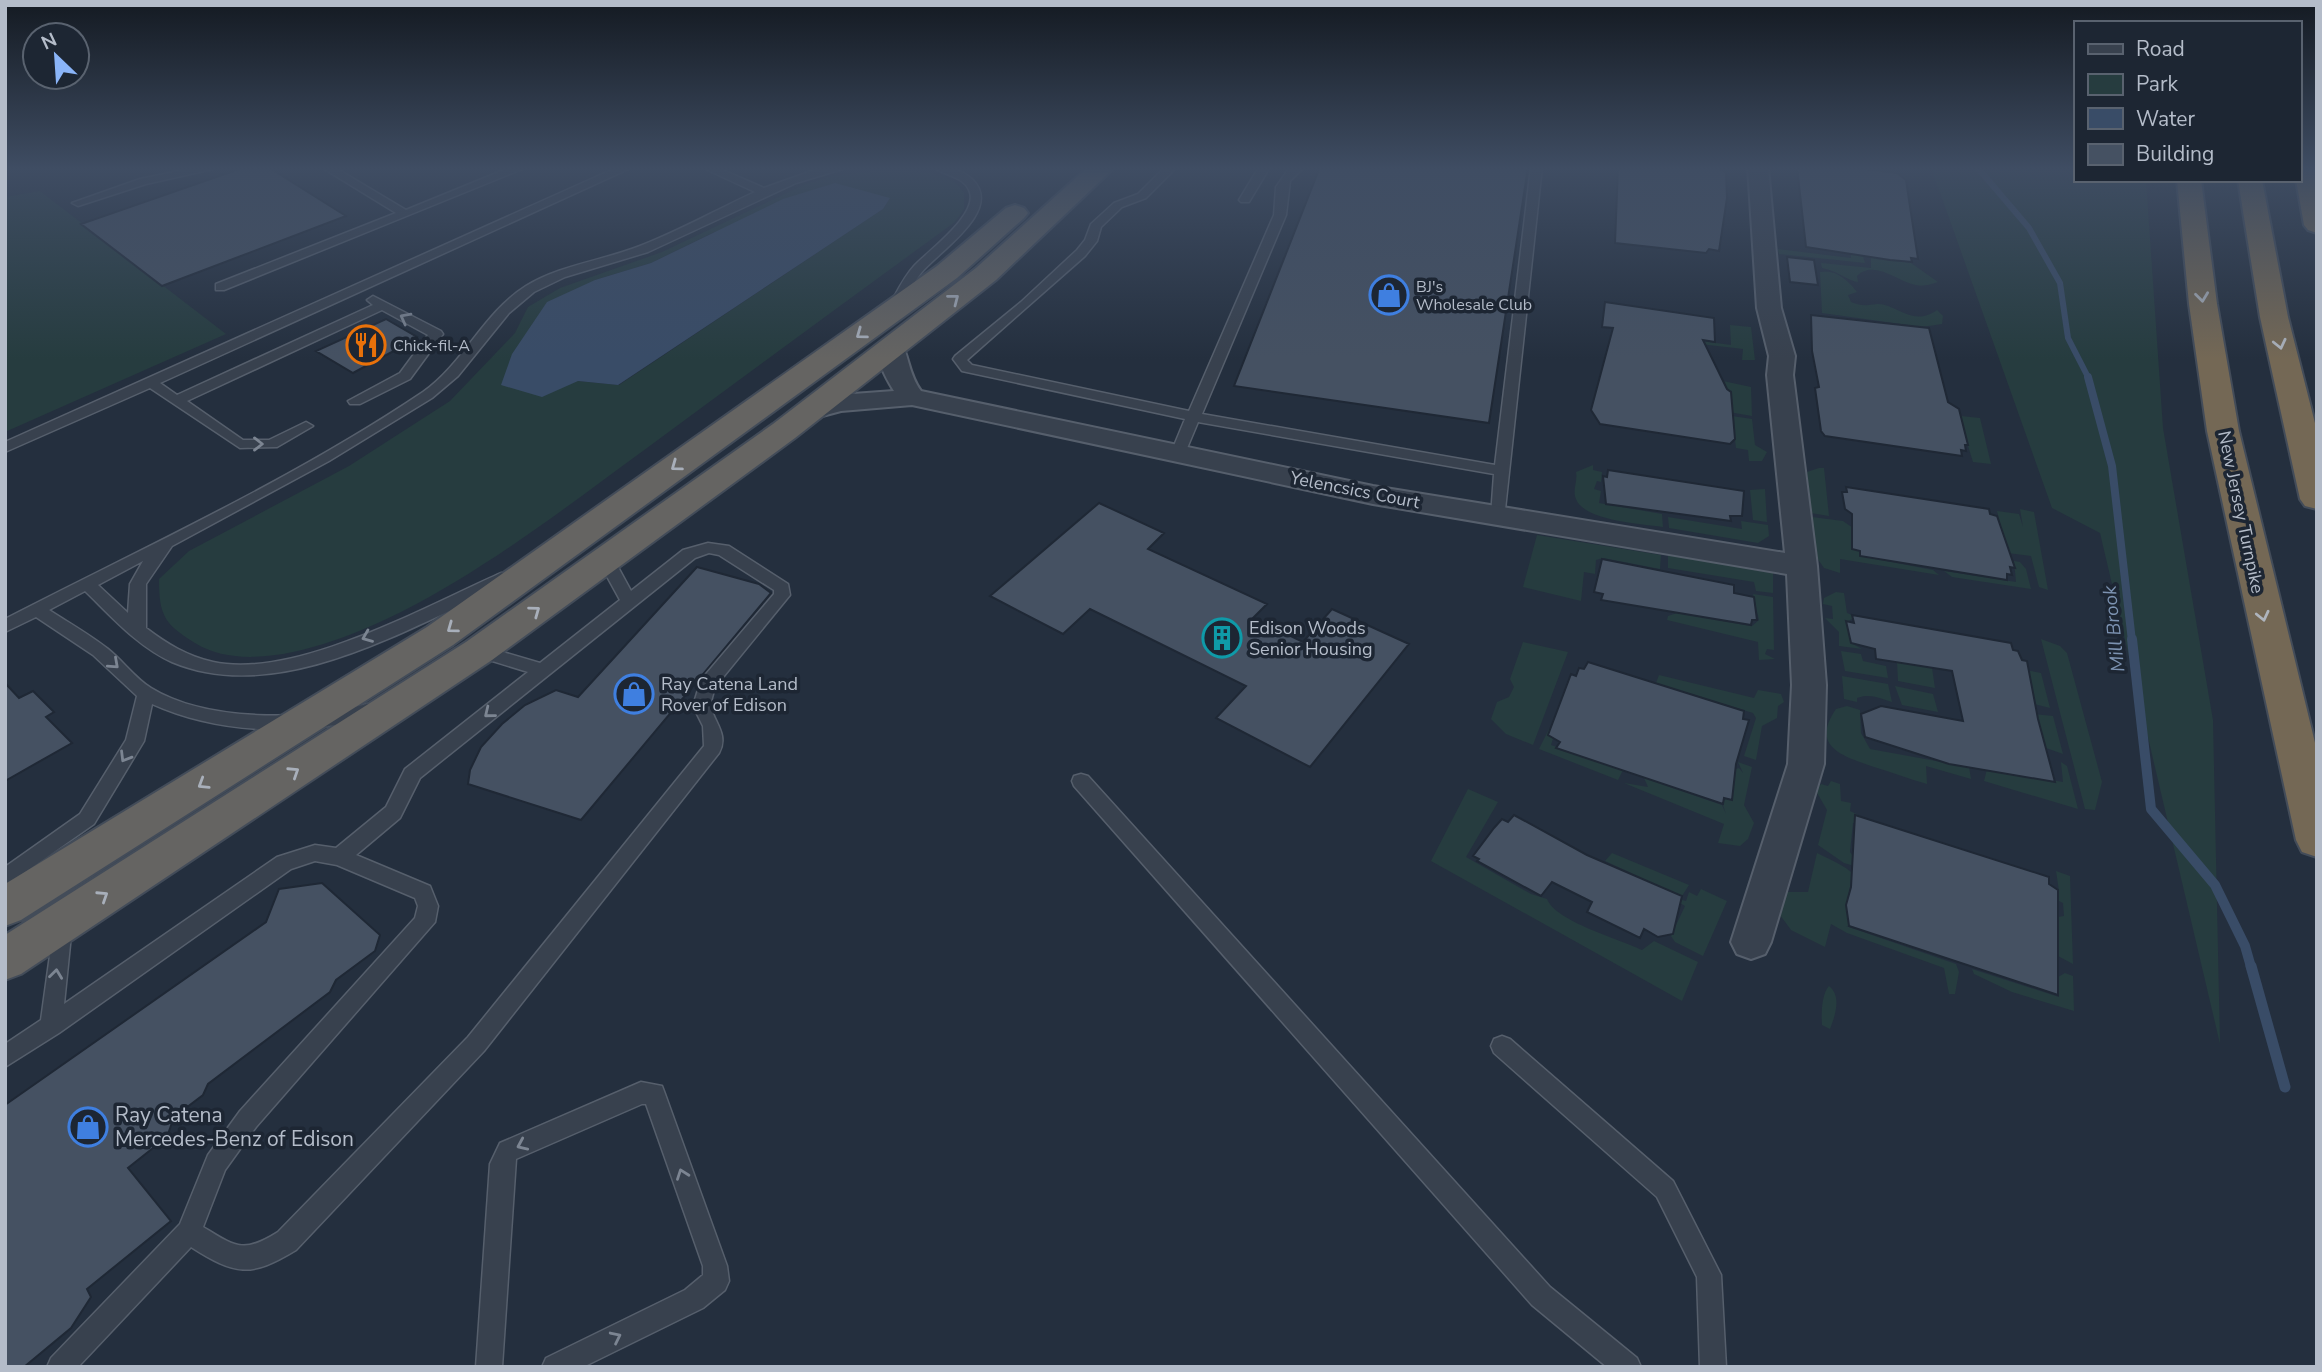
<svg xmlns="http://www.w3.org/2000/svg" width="2322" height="1372" font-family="'Nunito Sans',sans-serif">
  <rect width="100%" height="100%" fill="#242f3e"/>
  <path fill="#263c3f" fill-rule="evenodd" d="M1931,167H2075V180H2146L2163,428L2213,720L2220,1044L2100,533L2052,508Z
    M882,170C908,171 949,168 964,193V209L955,222C852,297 750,372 647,448C569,505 488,568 401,612C347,639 251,678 195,643C164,624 159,615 159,579L189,551L349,466L450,401L515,333L528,307L560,288L662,252L806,184L832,176ZM890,198L883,209L619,385L578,381L595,280L651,263L714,232Z
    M40,191L226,334L5,432V197Z
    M1778,249L1851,258V252L1862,253L1865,263L1779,254Z
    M1871,257L1911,263L1938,282C1932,284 1922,287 1916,285C1898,282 1874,259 1857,276L1858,282C1848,281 1836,270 1822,268L1821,263L1871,268Z
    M1820,272C1835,269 1847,279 1857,292L1848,295L1851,302C1863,307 1867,305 1877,304C1896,303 1912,328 1937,310L1943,316L1942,324L1922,327L1822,313Z
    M1730,325L1751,327L1755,360H1742L1743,349L1657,339V335L1731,345Z
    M1723,381L1751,387L1752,416L1723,411L1732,405V391L1727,390Z
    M1732,416L1752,419L1755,445L1767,452L1762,461H1749L1748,450L1736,448Z
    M1961,416L1980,418L1991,464L1973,462L1959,417Z
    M1593,465V470L1602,472L1601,482L1597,481L1594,489L1601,491L1599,503L1662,514L1663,527C1643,524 1584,521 1576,499C1572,490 1578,481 1576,472Z
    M1819,468H1824L1829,516L1811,513L1807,472Z
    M1765,489L1767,522L1753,520L1750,490Z
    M2020,509L2034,512L2048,590L2039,587L2031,556L2008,553L1997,511L2019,514L2023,527Z
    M1668,517L1742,529L1741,521L1768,525L1769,536L1758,543L1669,528Z
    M1812,517L1843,521L1853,528L1852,548L1860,551V556L1933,570L1939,575L1840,559V573L1824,568L1815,555Z
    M1537,535L1661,555L1660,569L1603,558L1596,560L1595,574L1584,572L1581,601L1523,587Z
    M1668,555L1773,573V593L1756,591L1754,582L1668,568Z
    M2014,561L2020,562L2026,569L2031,589L1952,577L1944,571L2016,582Z
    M1836,592L1844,593L1847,613L1852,615V619L1846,622L1851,643L1862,649L1839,646V632L1825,618L1833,619L1832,606L1823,604L1824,598Z
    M1753,594L1773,597L1774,650L1767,649L1765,654L1775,659L1759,660L1758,642L1667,620L1668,616L1677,613L1752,626L1759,620Z
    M2041,639L2060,646L2067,653L2102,782L2095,810L2085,809Z
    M1523,642L1568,652L1533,745L1506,734L1491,719L1497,702L1509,697L1514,687L1510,679Z
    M1841,651L1861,654L1863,661L1886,666L1888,678L1845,671Z
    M1897,662L1932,668L1935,688L1898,681Z
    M2031,671L2041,673L2050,708L2030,703L2026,673Z
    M1659,675L1754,698L1758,690L1781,694L1784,702L1778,706L1777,718L1762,726L1756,760L1744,756L1756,718L1753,713L1656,683Z
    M1842,676L1888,684L1892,702C1880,698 1869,693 1857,698V702L1844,699Z
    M1895,686L1933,694L1938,712L1902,705Z
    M1847,706L1860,710L1861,733L1870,749L1969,767L1971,779L1926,766L1927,784C1909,779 1891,772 1874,767C1842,756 1810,747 1836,709Z
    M2033,714L2053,716L2063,754L2046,748L2042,733L2032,730Z
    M1549,729H1556L1551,745L1623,770L1618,780L1539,749Z
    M1738,762L1752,767L1744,805L1754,823L1748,839L1740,846L1718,843L1724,824L1624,783L1648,787L1644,778L1722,805L1726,814L1723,805L1733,770L1739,768L1743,773Z
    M2061,762L2067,766L2078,809L1984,781L1987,769L2063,782Z
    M1831,781L1840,784L1841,801L1851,803L1850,811L1867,819L1860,825L1853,823L1850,852L1861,868L1844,863L1818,845L1827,810L1816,791L1821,784L1828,786Z
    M1468,789L1498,802L1466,857L1531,894L1547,899C1555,921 1619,939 1642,950L1654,941L1698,962L1682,1001L1431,861Z
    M1612,853L1689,885L1682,896L1674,893L1605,861Z
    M1817,853C1831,860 1851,868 1860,881L1851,883L1846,905L1856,926H1846L1956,964L1959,972L1955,994H1949L1944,968L1847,933L1831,924L1825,947L1791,930L1775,908L1784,892H1808Z
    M2056,871L2070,876L2073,964L2058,956V917L2064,916L2063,903L2057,900L2059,891Z
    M1701,889L1727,901L1703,956L1675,942L1671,936L1685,906L1680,903L1682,900L1686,901L1689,892L1697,896Z
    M1972,969L2059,997L2058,977L2065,973L2073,976L2074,1011L2012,992L1974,974Z
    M1829,986C1842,996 1835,1016 1830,1029L1822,1025C1821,1013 1822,993 1829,986Z"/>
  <path fill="#394c67" d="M835,183L890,198L883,209L618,385L578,381L542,397L501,385L512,354L547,302L595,280L651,263L783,199Z"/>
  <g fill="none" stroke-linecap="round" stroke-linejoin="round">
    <path stroke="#394c67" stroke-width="6" d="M1977,167L2029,228L2060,283L2068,338L2089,379"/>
    <path stroke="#394c67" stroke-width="8" d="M2088,377L2112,466L2132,641"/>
    <path stroke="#394c67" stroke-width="10" d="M2132,639L2151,809L2215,885L2245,946L2251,967"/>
    <path stroke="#394c67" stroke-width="11" d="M2251,966L2285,1087"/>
  </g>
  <path fill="#455162" stroke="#1f2835" stroke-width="2" d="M245,167H268L346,216L162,286L81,224Z
    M1320,167H1528L1489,423L1234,386Z
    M1618,167H1715L1726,172L1727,198L1719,251L1709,249L1706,253L1615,243Z
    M1797,167H1850L1897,173L1906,180L1918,259L1911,258L1912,262L1890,260L1806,247Z
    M1787,257L1814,260L1818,285L1790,282Z
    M1605,302L1714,318L1715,342L1703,340L1727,389L1731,392L1735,439L1730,444L1600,424L1591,410L1613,328L1602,327Z
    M1811,315L1929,328L1948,402L1959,409L1968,445H1965L1966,451L1961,450L1962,456L1825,436L1821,431L1815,388L1819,387L1812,351Z
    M386,319L417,337L416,339L353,373L316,351Z
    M1608,470L1744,491L1742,516H1730L1731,521L1606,504L1603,476L1607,477Z
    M1846,487L1989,509L1990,514L1997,516L2015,568L2010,567L2012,575L2007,574V580L1860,556V551L1852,549V514L1845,509L1842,492H1847Z
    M1099,503L1164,533L1148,549L1267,604L1253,618L1303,642L1332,609L1409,644L1310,767L1216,718L1246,686L1090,609L1063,634L990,596Z
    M1602,559L1734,585V593L1754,597L1757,620H1752L1751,625L1601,600L1603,594L1594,592Z
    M697,567L759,584L771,593L581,820L468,784L470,770L481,747L502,724L525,705L556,690L578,697Z
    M1852,615L2011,643L2013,650L2018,651L2022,660L2027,661L2038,719L2055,782L1949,764L1865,737L1861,714L1881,706L1963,721L1952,671L1876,659L1875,649L1851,643L1846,621L1854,623Z
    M1588,662L1744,711L1743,719L1749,720L1736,764L1732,800L1724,798L1723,804L1556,748L1560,742L1548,735L1571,674L1576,676L1579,668L1584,669Z
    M5,683L19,698L33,691L54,712L46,717L72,743L5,781Z
    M1514,815L1587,855L1682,896L1673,934L1658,937L1644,929L1640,938L1587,912L1592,902L1552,882L1541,896L1477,861L1479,859L1473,856L1494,828L1502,819L1508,822Z
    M1855,815L2049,877V884L2058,890V995L1849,926L1846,905L1851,887Z
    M322,883L380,935L375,951L336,980L330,992L208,1084L203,1095L174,1117L167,1137L128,1168L171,1221L87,1289L91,1297L71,1328L24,1367H5V1105L266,922L279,889Z"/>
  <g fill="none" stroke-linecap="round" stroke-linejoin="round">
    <g stroke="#565f6c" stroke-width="3">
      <path id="service" d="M198,167H222L146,184L78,206L72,203L140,179Z
        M321,167H334L406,210L511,167H527L224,290H216V284L396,213Z
        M618,167H633L160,383L177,395L373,305L367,300L373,296L441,331L443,334L410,379L360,404H350L348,401L400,373L428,335L382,310L187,401L243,440H269L306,422L313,426L277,447L240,448L150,388L5,452V442Z
        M701,167H716L764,188L817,169L849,167L796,183L648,252L565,277L534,292L509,313L458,376L432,398L329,461L172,546L146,584V628C167,644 187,656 213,662C295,680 426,606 501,573H513L515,577L513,581C413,625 281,708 172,662C138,647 111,616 85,591L49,610C69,623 89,634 108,649C123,661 135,678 151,688C206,722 307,721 367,704L373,706L376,711L373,716C305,737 218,734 152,704L144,741L94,824L5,886V867L80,814L126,740L137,696L93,655L36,617L5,632V619C145,547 292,480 423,392C464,363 483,313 526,286C560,265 602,261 640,246C679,231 716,210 755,192ZM143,561L130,584L128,613L98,585Z
        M933,167C948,167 962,169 973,180C1003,211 939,251 921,273C912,284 906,299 898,311H890L888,308C896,294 903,278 914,266C928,251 981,213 969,190C963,176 943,175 933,167Z
        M1165,167H1177L1146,198L1122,207L1101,227L1097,241L1085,256L967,360L972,365L1189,411L1274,215L1276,187L1290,167H1304L1290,181L1286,215L1202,414L1495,465L1531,167H1542L1504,519H1494L1491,516L1494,474L1198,422L1185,453L1178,457L1171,453L1185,419L962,371L953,359L955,356L1021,302L1077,250L1085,240L1091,224L1114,203L1138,194Z
        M1259,167H1270L1249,202H1241L1239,200Z
        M708,543L729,546L788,584L790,595L715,687C714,692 711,699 711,704C711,720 730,733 719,753L484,1051L296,1250C250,1278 235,1275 191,1247L78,1367H47L51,1358L180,1224L208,1155L240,1111L415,918L418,906L415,898L337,865L315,861L291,869L59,1033L5,1067V1044L41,1020L55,919L62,916L69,919L72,925L64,1004L277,857L315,845L336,848L386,807L405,769L528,672L473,655L470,651L473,647L479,645L540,663L620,600L598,560L600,556H612L631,591L683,550ZM709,553L719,555L774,590V594L701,680L693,706L703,726L704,746L468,1037L278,1232C243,1254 236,1247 203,1227L225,1170L256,1127L435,922L438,906L430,886L356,855L400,818L420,778L695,558Z
        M1081,774L1088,776L1550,1287L1637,1358L1641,1367H1607L1532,1305L1074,786L1072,781L1074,776Z
        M1502,1036L1510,1039L1673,1181L1721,1275L1726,1367H1700L1697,1277L1657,1197L1494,1053L1491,1046L1494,1039Z
        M641,1082L662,1086L665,1094L727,1266L729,1281L725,1290L703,1308L583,1367H542L546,1358L685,1290L703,1275V1266L646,1104H642L516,1159L502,1367H476L490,1164L500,1143Z"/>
    </g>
    <g stroke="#565f6c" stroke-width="4">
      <path id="minor" d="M1748,167H1768L1781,308L1795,356L1793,375L1817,566L1826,685L1824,764L1771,942L1765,954L1751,959L1737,954L1731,942L1788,764L1792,685L1787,574L1373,504L912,405L841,411L811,419L802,417L798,411L802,405L839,395L894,391C886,378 873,357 883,343H901C909,355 908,373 921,391L1373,486L1785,553L1767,375L1769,356L1757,308Z"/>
    </g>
    <g stroke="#434c59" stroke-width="4">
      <path id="trunk" d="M1088,167H1115L996,280L795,438L492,660L21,974L5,980V935L466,642L773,424L976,268Z
        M1015,205L1024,208L1028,213L1024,218L957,278L453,645L21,920L5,926V884L427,627L937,266L1006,208Z"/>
    </g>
    <g stroke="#434c59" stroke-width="4">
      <path id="motorway" d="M2299,167H2317V233L2308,230L2304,225L2296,180H2299Z
        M2177,180H2201L2217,304L2239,431L2317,751V857L2302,852L2296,840L2207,431L2189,304Z
        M2238,180H2262L2288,317L2317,431V509L2305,506L2300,499L2260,317Z"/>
    </g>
    <use href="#service" fill="#38414e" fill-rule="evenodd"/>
    <use href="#minor" fill="#38414e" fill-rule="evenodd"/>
    <use href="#trunk" fill="#656462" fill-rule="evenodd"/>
    <use href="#motorway" fill="#746855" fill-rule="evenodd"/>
  </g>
  <defs><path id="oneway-chevron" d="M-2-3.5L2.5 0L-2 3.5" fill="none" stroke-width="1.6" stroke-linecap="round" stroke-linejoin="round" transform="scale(1.75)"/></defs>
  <g stroke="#aeb4bd">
    <use href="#oneway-chevron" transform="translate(2202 297) rotate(83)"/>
    <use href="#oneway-chevron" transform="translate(2280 344) rotate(77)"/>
    <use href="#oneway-chevron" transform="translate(2263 616) rotate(77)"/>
  </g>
  <g stroke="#a8afba">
    <use href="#oneway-chevron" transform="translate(954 299) rotate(-38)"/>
    <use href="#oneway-chevron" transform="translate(861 334) rotate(144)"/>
    <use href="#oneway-chevron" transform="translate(676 466) rotate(144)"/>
    <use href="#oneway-chevron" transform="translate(535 611) rotate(-36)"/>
    <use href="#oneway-chevron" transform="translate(452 628) rotate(144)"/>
    <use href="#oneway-chevron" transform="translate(294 772) rotate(-33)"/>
    <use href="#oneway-chevron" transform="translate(203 784) rotate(148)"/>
    <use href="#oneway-chevron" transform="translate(103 896) rotate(-33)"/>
  </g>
  <g stroke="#7c8592">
    <use href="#oneway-chevron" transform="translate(405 318) rotate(-152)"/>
    <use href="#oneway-chevron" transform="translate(258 444)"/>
    <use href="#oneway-chevron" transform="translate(367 637) rotate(158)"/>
    <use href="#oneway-chevron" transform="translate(114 664) rotate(42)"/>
    <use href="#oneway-chevron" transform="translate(489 713) rotate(141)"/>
    <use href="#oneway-chevron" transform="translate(125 757) rotate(121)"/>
    <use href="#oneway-chevron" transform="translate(56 974) rotate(-83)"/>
    <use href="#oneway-chevron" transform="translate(522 1145) rotate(156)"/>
    <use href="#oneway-chevron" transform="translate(682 1174) rotate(-110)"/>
    <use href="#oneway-chevron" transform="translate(616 1337) rotate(-26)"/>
  </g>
  <linearGradient id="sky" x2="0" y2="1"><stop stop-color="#141a22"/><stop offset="0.47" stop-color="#3f4d63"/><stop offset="1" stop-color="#3f4d63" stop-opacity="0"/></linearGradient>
  <rect width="2322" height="359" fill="url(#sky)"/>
  <defs>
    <g id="shop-ring" transform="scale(2.0125)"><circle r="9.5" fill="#1d2633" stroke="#3f7fe0" stroke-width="1.5"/><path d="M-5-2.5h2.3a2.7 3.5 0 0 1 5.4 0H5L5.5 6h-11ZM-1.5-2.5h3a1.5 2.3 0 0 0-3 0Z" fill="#3f7fe0"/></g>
    <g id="restaurant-ring" transform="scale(2.0125)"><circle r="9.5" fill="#1d2633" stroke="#e8710a" stroke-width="1.5"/><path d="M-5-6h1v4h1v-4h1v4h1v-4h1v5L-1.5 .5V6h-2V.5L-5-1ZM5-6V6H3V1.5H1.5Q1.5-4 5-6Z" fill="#e8710a"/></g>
    <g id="building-ring" transform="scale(2.0125)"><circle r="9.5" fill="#1d2633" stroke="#0f9aa8" stroke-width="1.5"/><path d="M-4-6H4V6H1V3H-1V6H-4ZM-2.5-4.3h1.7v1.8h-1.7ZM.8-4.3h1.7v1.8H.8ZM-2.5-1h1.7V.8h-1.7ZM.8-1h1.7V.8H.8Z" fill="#0f9aa8"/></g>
  </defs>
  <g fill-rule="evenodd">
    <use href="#shop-ring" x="1389" y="295"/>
    <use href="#restaurant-ring" x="366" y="345"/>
    <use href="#building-ring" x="1222" y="638"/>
    <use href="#shop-ring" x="634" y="694"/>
    <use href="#shop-ring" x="88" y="1127"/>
  </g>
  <g text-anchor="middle" stroke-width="7" stroke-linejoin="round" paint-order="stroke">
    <g font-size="16" fill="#b4bcc9" stroke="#1d2633" text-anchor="start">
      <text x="1416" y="292">BJ's<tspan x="1416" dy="18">Wholesale Club</tspan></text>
      <text x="393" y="351">Chick-fil-A</text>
    </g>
    <g font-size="18" fill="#b4bcc9" stroke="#1d2633">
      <text transform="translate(1355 490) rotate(11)" y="6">Yelencsics Court</text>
      <text transform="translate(2241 512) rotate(78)" y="6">New Jersey Turnpike</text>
    </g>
    <g font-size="18" fill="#b4bcc9" stroke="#1d2633" text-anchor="start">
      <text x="1249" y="634">Edison Woods<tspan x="1249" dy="21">Senior Housing</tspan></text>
      <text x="661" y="690">Ray Catena Land<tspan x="661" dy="21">Rover of Edison</tspan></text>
    </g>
    <g font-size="19" font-style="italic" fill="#7c92b1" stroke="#1d2633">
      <text transform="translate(2113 629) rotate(-96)" y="7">Mill Brook</text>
    </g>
    <g font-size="21" fill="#b4bcc9" stroke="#1d2633" text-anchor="start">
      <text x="115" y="1122">Ray Catena<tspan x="115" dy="24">Mercedes-Benz of Edison</tspan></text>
    </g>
  </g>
  <rect width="2322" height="1372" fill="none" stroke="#b4bcc9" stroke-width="14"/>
  <rect x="2074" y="21" width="228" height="161" fill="#1d2633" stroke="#59626f" stroke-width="2"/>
  <rect x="2088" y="44" width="35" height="10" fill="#38414e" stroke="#59626f" stroke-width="2"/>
  <text x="2136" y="56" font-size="21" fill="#b4bcc9">Road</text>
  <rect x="2088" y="74" width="35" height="21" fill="#263c3f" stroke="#59626f" stroke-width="2"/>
  <text x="2136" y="91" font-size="21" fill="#b4bcc9">Park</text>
  <rect x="2088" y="108" width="35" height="21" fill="#394c67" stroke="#59626f" stroke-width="2"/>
  <text x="2136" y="126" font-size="21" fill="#b4bcc9">Water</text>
  <rect x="2088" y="144" width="35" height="21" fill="#455162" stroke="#59626f" stroke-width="2"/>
  <text x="2136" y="161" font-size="21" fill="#b4bcc9">Building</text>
  <g transform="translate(56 56) rotate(335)"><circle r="33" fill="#1d2633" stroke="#59626f" stroke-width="2"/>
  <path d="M0-5L12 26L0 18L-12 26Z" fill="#8ab4f8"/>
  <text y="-10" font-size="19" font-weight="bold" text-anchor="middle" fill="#b4bcc9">N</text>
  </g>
</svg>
